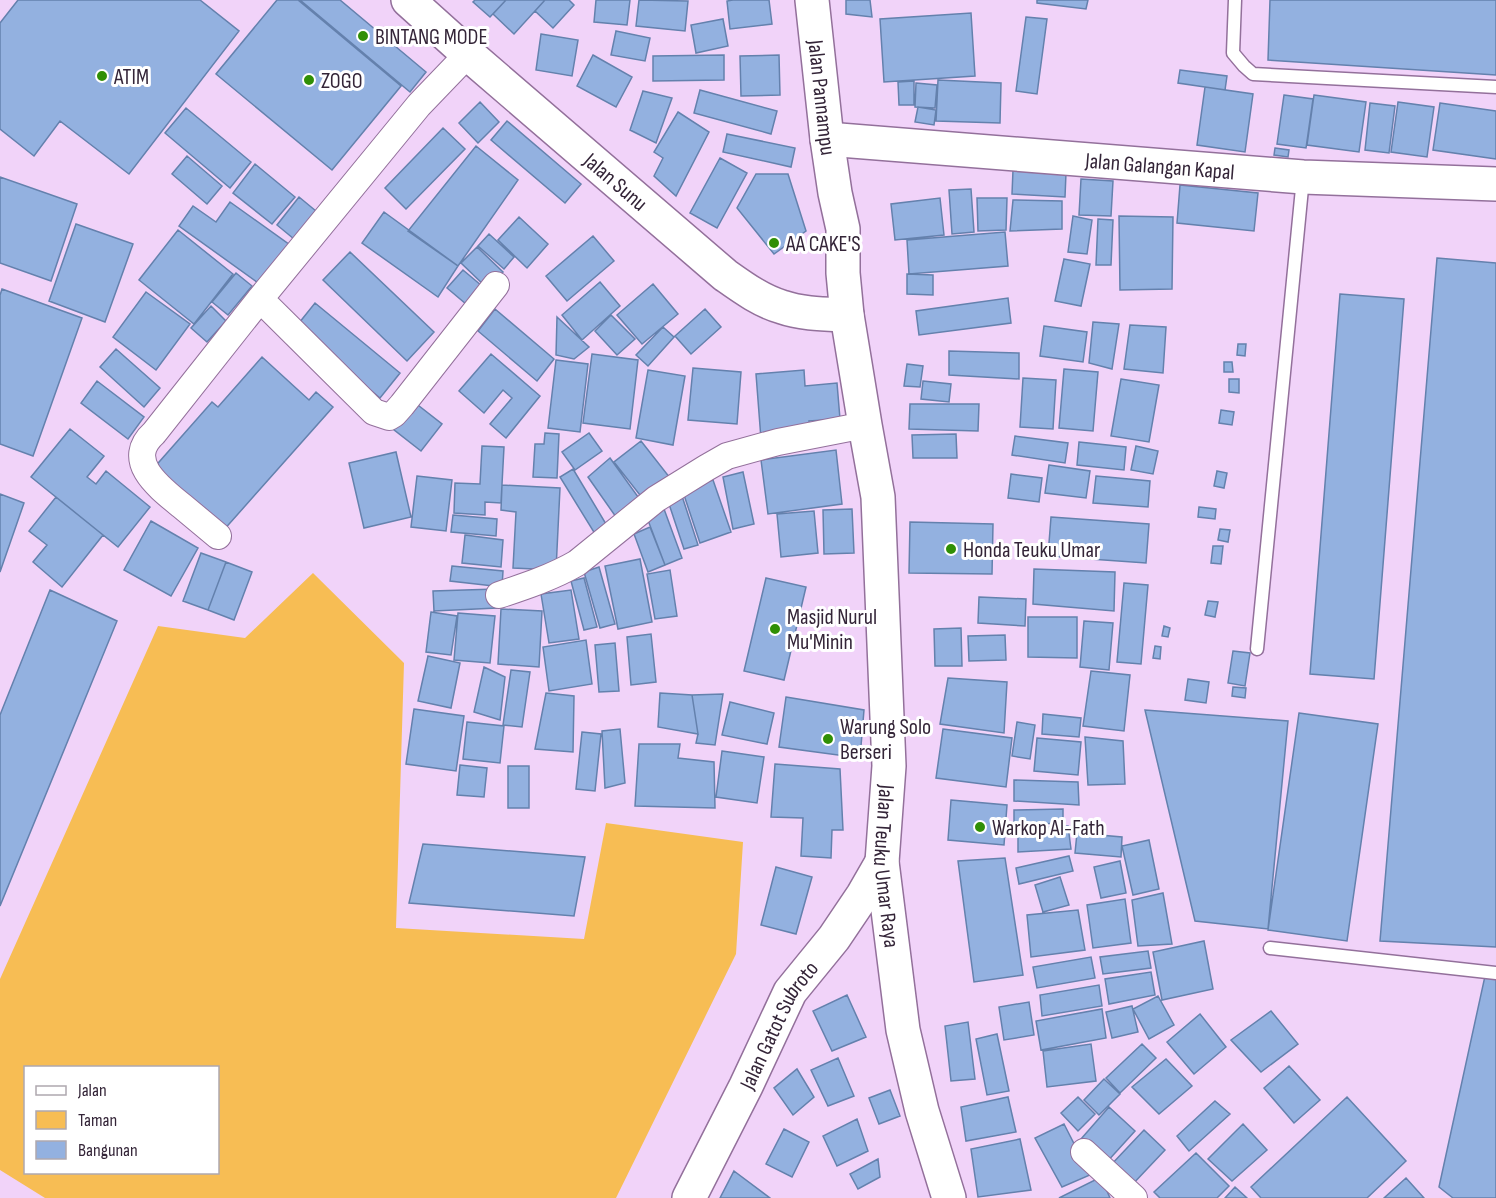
<svg xmlns="http://www.w3.org/2000/svg" width="1496" height="1198" font-family="'Sofia Sans Condensed',sans-serif">
  <rect width="100%" height="100%" fill="#f1d3f9"/>
  <path fill="#f7bd54" fill-rule="evenodd" d="M313,573L404,663L396,928L584,939L606,823L743,842L736,954L616,1198H45L0,1170V979L158,626L245,638ZM26,1068H218V1172H26Z"/>
  <path fill="#93b1e0" stroke="#6481ad" stroke-width="1.5" d="M18,0H200L239,31L129,174L60,121L34,156L0,129V23Z
    M277,0H298L401,86L332,170L216,74Z
    M300,0H340L426,72L410,92Z
    M475,0H506L490,17L473,2Z
    M506,0H545L514,34L493,14Z
    M545,0H569L574,5L553,28L535,11Z
    M596,0H630L627,25L594,22Z
    M639,0L688,1L685,31L636,26Z
    M733,0H769L772,24L730,29L727,1Z
    M846,0H870L872,17L846,14Z
    M1037,0H1088L1086,9L1037,3Z
    M1270,0H1496V75L1268,60Z
    M971,13L975,76L884,82L880,19Z
    M1026,17L1047,19L1037,94L1016,91Z
    M723,19L728,46L696,53L691,25Z
    M616,31L650,38L645,61L611,55Z
    M541,34L578,40L572,76L536,70Z
    M593,55L632,77L616,107L577,86Z
    M724,55V80L653,81V56Z
    M779,55L780,95L741,96L740,56Z
    M1180,70L1227,76L1225,90L1178,83Z
    M938,80L1001,83L1000,123L936,121Z
    M914,81V105H899L898,82Z
    M916,83L937,85L935,108L915,107Z
    M1205,87L1253,94L1245,152L1197,145Z
    M700,90L777,111L771,134L694,113Z
    M643,91L672,98L656,143L630,130Z
    M1284,95L1313,99L1306,148L1277,144Z
    M1314,95L1366,102L1359,152L1307,145Z
    M480,102L499,122L478,143L459,123Z
    M1398,102L1434,107L1427,157L1391,152Z
    M1370,103L1395,106L1389,153L1365,150Z
    M1440,103L1496,111V159L1433,150Z
    M918,107L936,110L934,125L915,122Z
    M186,108L251,162L230,188L165,133Z
    M678,112L709,132L676,196L654,176L663,158L654,152Z
    M507,121L581,184L565,203L491,140Z
    M443,128L465,149L406,209L385,188Z
    M727,134L795,148L791,167L723,152Z
    M476,146L518,180L458,266L408,231Z
    M1275,148L1289,150L1288,157L1274,155Z
    M187,156L222,186L207,204L172,174Z
    M720,158L747,173L717,228L690,213Z
    M255,164L295,197L272,224L233,193Z
    M1013,170L1066,173L1065,197L1012,194Z
    M756,174H788L806,231L774,254L737,208Z
    M0,177L77,204L51,281L0,263Z
    M1081,179L1113,181L1111,216L1079,215Z
    M1180,185L1258,193L1254,231L1177,223Z
    M971,189L974,232L952,234L949,190Z
    M299,197L316,211L294,239L277,225Z
    M940,198L944,235L895,240L891,204Z
    M977,198H1007L1006,230L978,231Z
    M1013,200L1062,201V229L1010,231Z
    M230,202L290,245L261,285L179,226L193,206L216,222Z
    M384,212L458,266L438,297L362,243Z
    M1073,216L1092,220L1087,254L1068,252Z
    M1119,216L1173,217L1172,289L1120,290Z
    M519,217L548,244L527,268L498,240Z
    M1098,219L1113,220L1111,265H1096Z
    M76,224L133,244L105,322L49,301Z
    M178,230L233,274L194,324L139,280Z
    M1005,232L1008,266L909,274L907,240Z
    M489,234L514,257L504,269L478,246Z
    M593,236L614,261L567,301L546,276Z
    M477,247L503,272L487,288L461,263Z
    M350,252L434,332L407,361L323,280Z
    M1437,258L1496,263V947L1380,941Z
    M1064,259L1090,264L1081,306L1055,301Z
    M463,270L482,286L466,304L447,288Z
    M236,273L252,286L228,315L212,302Z
    M907,274L933,275V295L907,294Z
    M600,282L620,306L582,340L562,315Z
    M653,284L678,314L642,344L617,315Z
    M2,289L82,318L33,456L0,444V295Z
    M146,292L190,324L156,370L113,337Z
    M1340,294L1404,299L1374,679L1310,674Z
    M1008,298L1011,323L919,335L916,311Z
    M315,303L400,373L380,398L295,328Z
    M211,306L226,321L207,342L191,328Z
    M495,309L554,359L537,381L478,331Z
    M705,309L721,327L691,354L675,336Z
    M611,315L635,339L617,355L595,331Z
    M557,317L589,347L574,359L556,355Z
    M1093,322L1119,324L1112,369L1089,363Z
    M1130,325L1166,327L1163,373L1124,369Z
    M1044,326L1087,332L1083,362L1040,356Z
    M663,327L674,337L648,366L636,355Z
    M1238,344H1246L1245,356L1237,355Z
    M116,349L160,388L144,407L100,367Z
    M949,351L1019,353V379L949,375Z
    M491,354L540,396L506,438L490,424L512,398L503,390L484,413L459,391Z
    M592,354L638,360L630,429L583,423Z
    M262,357L309,400L316,392L333,407L222,532L152,470L212,402L218,407Z
    M556,360L588,364L580,432L548,428Z
    M1224,362H1232L1233,372H1224Z
    M907,364L923,366L920,387L904,386Z
    M693,368L741,372L737,424L688,420Z
    M1064,369L1098,372L1093,431L1059,428Z
    M648,370L685,376L673,445L636,438Z
    M804,370L805,386L837,383L840,419L809,421L810,434L761,439L756,374Z
    M1023,378L1056,380L1053,429L1020,427Z
    M1121,379L1159,385L1149,442L1111,436Z
    M1229,379H1239V393L1229,392Z
    M97,381L144,417L128,439L81,403Z
    M923,381L951,384L949,402L921,399Z
    M414,402L442,424L421,451L393,429Z
    M910,404H979L978,431L909,429Z
    M1221,410L1234,412L1232,425L1219,423Z
    M70,429L104,456L87,477L96,484L106,471L150,507L118,547L31,477Z
    M545,433L559,434L557,478L533,477L535,444H544Z
    M589,433L602,451L575,470L562,452Z
    M956,434L957,458H913L912,435Z
    M1015,436L1068,443L1065,463L1012,455Z
    M641,441L674,483L647,504L614,462Z
    M1079,442L1126,447L1124,470L1077,465Z
    M482,446L504,447L501,503L485,502V515L454,513L455,483L480,484Z
    M1136,446L1158,451L1153,474L1131,470Z
    M836,450L842,504L768,514L761,460Z
    M396,452L411,517L364,528L349,463Z
    M610,458L641,501L616,517L588,477Z
    M1049,465L1090,471L1086,498L1045,493Z
    M573,469L612,534L600,542L560,477Z
    M1217,471L1227,473L1224,488L1214,486Z
    M743,472L754,524L733,529L723,477Z
    M1011,474L1042,478L1039,502L1008,498Z
    M417,476L452,480L446,531L411,527Z
    M1096,476L1150,481L1148,507L1093,503Z
    M713,480L731,532L700,543L682,489Z
    M502,485L560,488L556,570L513,568L516,512L501,510Z
    M0,494L24,503L0,572Z
    M682,496L698,545L684,549L668,501Z
    M56,497L103,535L62,587L33,562L47,545L29,531Z
    M1199,507L1216,509L1215,519L1198,517Z
    M664,509L682,558L665,565L646,515Z
    M852,509L854,553L824,554L823,510Z
    M814,511L818,553L781,557L777,514Z
    M453,515L497,519L496,536L451,532Z
    M1051,517L1149,524L1146,563L1048,556Z
    M151,521L198,548L171,596L124,570Z
    M910,522L993,524L992,574L909,573Z
    M650,527L665,565L648,572L634,534Z
    M1220,529L1230,530L1228,542L1218,540Z
    M465,535L503,540L501,567L462,563Z
    M1213,546H1223L1221,564L1211,563Z
    M201,553L226,562L208,610L183,601Z
    M640,559L652,622L618,629L605,566Z
    M226,562L252,572L234,620L208,610Z
    M452,566L503,571L502,587L450,581Z
    M599,567L615,624L600,628L584,572Z
    M1034,569L1115,572L1114,611L1033,604Z
    M670,570L677,616L655,619L647,574Z
    M584,578L597,627L584,630L571,581Z
    M766,578L806,587L784,680L744,671Z
    M1124,583L1148,585L1141,664L1117,662Z
    M496,589L497,608L434,611L433,591Z
    M50,590L117,621L0,906V715Z
    M571,590L579,639L549,643L541,594Z
    M979,597L1026,599L1025,626L978,623Z
    M1208,601L1218,602L1215,617L1205,615Z
    M501,609L542,611L539,667L498,664Z
    M431,612L457,616L451,655L426,652Z
    M458,613L495,616L490,663L454,660Z
    M1028,617H1077V658L1028,657Z
    M1084,621L1113,623L1109,670L1080,667Z
    M1164,626L1170,628L1168,637L1162,636Z
    M961,628L962,666H935L934,629Z
    M651,634L656,682L631,685L627,637Z
    M1005,635L1006,660L969,661L968,636Z
    M586,640L592,684L549,691L543,647Z
    M615,643L619,691L599,692L595,645Z
    M1155,646L1161,647L1160,659L1153,658Z
    M1233,651L1250,653L1245,686L1228,683Z
    M428,656L460,663L451,708L418,701Z
    M484,667L505,677L500,720L474,712Z
    M511,670L530,672L522,727L503,725Z
    M1091,671L1130,675L1124,731L1083,726Z
    M948,678L1007,682L1004,733L940,724Z
    M1188,679L1209,682L1206,703L1185,700Z
    M1233,687L1246,688L1245,698L1232,696Z
    M546,693L574,696L573,752L535,749Z
    M660,693L692,695L698,734L658,727Z
    M723,694L715,745L696,743L698,734L692,695Z
    M786,697L864,710L860,758L779,747Z
    M730,702L774,713L767,744L722,735Z
    M414,709L464,716L456,771L406,764Z
    M1145,710L1288,721L1268,929L1195,921Z
    M1299,713L1378,724L1347,941L1268,930Z
    M1043,714L1081,718L1079,737L1042,734Z
    M467,722L504,726L500,763L463,759Z
    M1017,722L1035,725L1030,759L1012,756Z
    M620,729L625,783L605,788L602,731Z
    M943,729L1012,738L1006,787L936,778Z
    M582,732L601,734L595,791L576,789Z
    M1085,737L1123,741L1125,784L1088,785Z
    M1037,738L1081,742L1078,775L1034,771Z
    M639,744H680L678,758L714,762L715,808L635,806Z
    M722,751L764,757L757,803L716,797Z
    M775,764L840,769L843,830H832L831,858L801,856L803,818L771,817Z
    M460,765L487,768L484,797L457,795Z
    M508,766H529V808H508Z
    M1014,780L1078,782L1079,805L1014,801Z
    M951,800L1007,805L1004,845L948,840Z
    M1063,809V823L1014,825V810Z
    M1068,826L1071,849L1018,852V829Z
    M1077,833L1122,837L1121,857L1075,853Z
    M1149,840L1159,889L1133,895L1122,846Z
    M423,844L585,857L574,916L409,903Z
    M1069,856L1073,871L1019,884L1016,868Z
    M1005,858L1023,975L974,982L958,861Z
    M1120,861L1126,893L1101,898L1094,867Z
    M776,867L812,877L796,934L761,925Z
    M1060,877L1069,905L1043,912L1035,885Z
    M1163,893L1172,944L1138,946L1132,900Z
    M1125,899L1131,943L1093,948L1087,905Z
    M1078,910L1085,950L1031,957L1027,915Z
    M1204,941L1213,989L1162,1000L1153,952Z
    M1148,951L1151,968L1103,974L1100,957Z
    M1091,957L1095,978L1037,988L1033,967Z
    M1151,972L1155,995L1109,1004L1105,979Z
    M1485,976L1496,978V1198H1453L1439,1187Z
    M1099,985L1102,1006L1042,1016L1040,995Z
    M847,995L866,1037L832,1051L813,1011Z
    M1158,996L1174,1025L1149,1039L1133,1009Z
    M1029,1002L1034,1035L1004,1040L999,1007Z
    M1132,1006L1138,1032L1112,1038L1106,1012Z
    M1102,1009L1106,1038L1041,1050L1036,1021Z
    M1271,1011L1298,1044L1261,1072L1231,1040Z
    M1200,1014L1226,1047L1194,1074L1167,1042Z
    M968,1022L975,1079L951,1081L945,1026Z
    M997,1034L1009,1091L987,1095L976,1039Z
    M1091,1044L1096,1081L1047,1087L1043,1051Z
    M1142,1044L1156,1058L1120,1093L1106,1078Z
    M838,1058L854,1096L828,1106L811,1070Z
    M1166,1059L1192,1086L1159,1114L1132,1087Z
    M1289,1066L1320,1100L1294,1123L1264,1088Z
    M797,1069L814,1097L793,1115L774,1088Z
    M1104,1079L1120,1094L1099,1115L1084,1100Z
    M890,1090L900,1116L879,1124L869,1098Z
    M1008,1097L1016,1132L966,1141L961,1107Z
    M1078,1097L1095,1114L1078,1131L1061,1113Z
    M1347,1097L1406,1161L1367,1198H1261L1251,1187Z
    M1215,1101L1230,1114L1189,1151L1177,1136Z
    M1109,1107L1135,1131L1106,1163L1081,1139Z
    M857,1119L868,1151L837,1166L823,1136Z
    M1064,1124L1090,1175L1062,1187L1035,1138Z
    M1243,1124L1267,1150L1232,1181L1208,1159Z
    M784,1129L809,1142L792,1177L766,1164Z
    M1144,1130L1165,1150L1131,1186L1110,1166Z
    M1020,1139L1031,1190L978,1197L971,1149Z
    M1196,1153L1229,1186L1217,1198H1160L1154,1192Z
    M878,1159L880,1177L858,1189L850,1174Z
    M734,1171L770,1198H720Z
    M1101,1177L1110,1198H1059Z
    M1406,1178L1424,1198H1384Z
    M1235,1187L1247,1198H1225Z"/>
  <g fill="none" stroke-linecap="round" stroke-linejoin="round">
    <g stroke="#93709b" stroke-width="15">
      <path id="lane" d="M1235,0L1233,53L1244,66L1253,74L1496,87
        M1257,649L1303,178
        M1270,948L1496,973"/>
    </g>
    <g stroke="#93709b" stroke-width="28">
      <path id="street" d="M260,299L374,412L389,417L394,414L402,405L496,285
        M218,536C206,526 194,516 182,506C160,488 123,461 154,433L260,299L419,105L468,54
        M499,595C526,586 553,577 577,563L656,499L706,468L727,456L778,442L865,425
        M1084,1152L1134,1198"/>
    </g>
    <g stroke="#93709b" stroke-width="36">
      <g id="secondary">
        <path id="s1" d="M408,0L468,54L725,275C742,287 761,301 782,307C802,314 825,314 847,315"/>
        <path id="s2" d="M812,0L827,139L835,193L843,229V273L847,315L865,425L878,497L889,766L882,862L903,1030L922,1111L949,1198"/>
        <path id="s3" d="M827,139L1303,177L1496,184"/>
        <path id="s4" d="M689,1198L746,1086L790,992L834,938L863,895L882,862"/>
      </g>
    </g>
    <use href="#lane" stroke="#fff" stroke-width="12"/>
    <use href="#street" stroke="#fff" stroke-width="26"/>
    <use href="#secondary" stroke="#fff" stroke-width="33"/>
  </g>
  <g fill="#308f05" stroke="#fff" stroke-width="2">
    <circle cx="363" cy="36" r="6"/>
    <circle cx="102" cy="76" r="6"/>
    <circle cx="309" cy="80" r="6"/>
    <circle cx="774" cy="243" r="6"/>
    <circle cx="951" cy="549" r="6"/>
    <circle cx="775" cy="629" r="6"/>
    <circle cx="828" cy="739" r="6"/>
    <circle cx="980" cy="827" r="6"/>
  </g>
  <g text-anchor="middle" stroke-width="6" stroke-linejoin="round" paint-order="stroke">
    <g font-size="22" fill="#342538" stroke="#fff" text-anchor="start">
      <text x="375" y="44">BINTANG MODE</text>
      <text x="114" y="84">ATIM</text>
      <text x="321" y="88">ZOGO</text>
      <text x="786" y="251">AA CAKE'S</text>
      <text x="963" y="557">Honda Teuku Umar</text>
      <text x="787" y="624">Masjid Nurul<tspan x="787" dy="25">Mu'Minin</tspan></text>
      <text x="840" y="734">Warung Solo<tspan x="840" dy="25">Berseri</tspan></text>
      <text x="992" y="835">Warkop Al-Fath</text>
    </g>
    <g font-size="22" fill="#342538" stroke="#fff">
      <text dy="8" stroke="none"><textPath href="#s2" startOffset="98">Jalan Pannampu</textPath></text>
      <text dy="8" stroke="none"><textPath href="#s3" startOffset="334">Jalan Galangan Kapal</textPath></text>
      <text dy="8" stroke="none"><textPath href="#s1" startOffset="276">Jalan Sunu</textPath></text>
      <text dy="8" stroke="none"><textPath href="#s2" startOffset="872">Jalan Teuku Umar Raya</textPath></text>
      <text dy="8" stroke="none"><textPath href="#s4" startOffset="195">Jalan Gatot Subroto</textPath></text>
    </g>
  </g>
  <rect x="24" y="1066" width="195" height="108" fill="#ffffff" stroke="#aea8af" stroke-width="1.5"/>
  <rect x="36" y="1086" width="30" height="9" fill="#ffffff" stroke="#aea8af" stroke-width="1.5"/>
  <text x="78" y="1096" font-size="18" fill="#342538">Jalan</text>
  <rect x="36" y="1111" width="30" height="18" fill="#f7bd54" stroke="#aea8af" stroke-width="1.5"/>
  <text x="78" y="1126" font-size="18" fill="#342538">Taman</text>
  <rect x="36" y="1141" width="30" height="18" fill="#93b1e0" stroke="#aea8af" stroke-width="1.5"/>
  <text x="78" y="1156" font-size="18" fill="#342538">Bangunan</text>
</svg>
